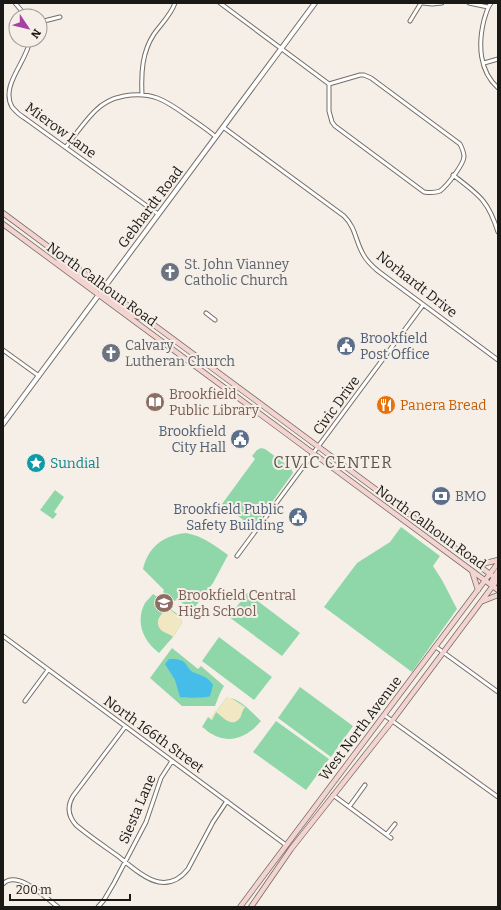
<svg xmlns="http://www.w3.org/2000/svg" width="501" height="910" font-family="Bitter,serif">
  <rect width="100%" height="100%" fill="#f6efe7"/>
  <path fill="#8fd7a9" d="M261,448L265,449L291,468L293,473L257,523L250,525L222,504L255,459L252,456L257,450Z
    M55,490L64,497L54,512L57,514L53,519L40,510Z
    M401,527L440,556L433,566L442,580L457,609L412,672L324,607L357,563L390,542Z
    M186,533C203,536 214,545 228,555L213,583L195,607L189,608L177,599L175,601L163,592L164,590L143,569C148,547 164,535 186,533Z
    M247,593L300,633L282,656L229,617Z
    M153,594L162,600L160,603C168,608 181,613 182,623L173,637L159,653C143,641 135,622 145,603C148,599 150,598 153,594Z
    M219,637L272,677L254,700L202,661Z
    M172,648L198,669L201,666L224,686L220,693L215,706H182L150,678Z
    M300,687L353,726L331,757L278,718Z
    M226,698C238,696 252,713 261,721C249,736 230,745 212,734C207,732 206,729 202,727L208,717L211,719Z
    M276,721L329,759L306,790L253,752Z"/>
  <path fill="#f1e7c2" d="M161,602L169,606L168,608L181,618L182,623L173,637C170,634 168,634 164,632C157,629 156,620 161,615C163,612 166,611 168,608L160,603Z
    M226,698H231L245,707C243,710 242,712 241,716C233,730 223,717 216,712L212,720L210,719L215,710L217,711Z"/>
  <path fill="#46bde9" d="M169,659C191,658 183,668 195,673C203,676 208,677 213,685L210,696C208,698 184,698 180,697L175,680L165,664Z"/>
  <g fill="none" stroke-linecap="round" stroke-linejoin="round">
    <g stroke="#746e67" stroke-width="5">
      <path id="minor" d="M15,3L26,16
        M220,3L329,84
        M423,3L432,4L442,3
        M469,3L488,7
        M491,3C487,8 486,14 484,20C478,44 479,71 498,88
        M410,21L421,3
        M40,22L60,17
        M30,40C27,62 0,85 12,107C16,112 21,116 26,119L158,214
        M484,63L498,59
        M360,75H364L371,78L460,144C462,148 464,152 464,157C463,165 447,186 440,191C435,193 430,193 424,192L335,126L332,122L329,111V84Z
        M142,94C141,73 142,52 154,34C161,24 171,15 175,3
        M223,127L344,216C356,228 355,240 363,254C366,260 372,266 378,271L498,360
        M66,147C75,135 84,122 95,111C103,103 113,98 124,96C151,91 165,100 186,115C196,122 207,129 216,137
        M453,175C479,195 488,200 498,232
        M206,313L215,320
        M3,350L39,376
        M237,556L423,305
        M3,636L286,845
        M436,647L498,692
        M25,701L48,670
        M384,715L498,797
        M125,727L73,796C67,806 68,816 76,825C89,836 104,846 118,856C129,865 146,880 159,882C171,884 181,878 188,869L213,822L227,801
        M333,795L391,838
        M349,807L365,785
        M387,834L395,824
        M3,884C17,869 46,898 58,907
        M98,907L104,900L114,883L146,822L161,778L172,761"/>
    </g>
    <g stroke="#746e67" stroke-width="6">
      <path id="tertiary" d="M3,424L315,3"/>
    </g>
    <g stroke="#746e67" stroke-width="6">
      <path id="secondary" d="M3,213L498,580
        M3,224L498,590
        M58,262L72,270L98,289L103,288
        M98,295L101,293L104,294L133,315L142,318
        M478,565L498,560
        M472,571L478,590
        M493,586L492,581L498,571
        M483,601L498,595
        M240,907L498,563
        M251,907L291,849L392,721L498,579"/>
    </g>
    <use href="#minor" stroke="#fff" stroke-width="3"/>
    <use href="#tertiary" stroke="#fff" stroke-width="4"/>
    <use href="#secondary" stroke="#f4d4d0" stroke-width="4.5"/>
  </g>
  <defs>
    <g id="church-disc" transform="scale(1)"><circle r="9.5" fill="#6b7280" stroke="#f6efe7"/><path d="M-1.2-6h2.4v3.5h3.3v2.4h-3.3V6h-2.4V-.1h-3.3v-2.4h3.3Z" fill="#fff"/></g>
    <g id="civic-disc" transform="scale(1)"><circle r="9.5" fill="#5c6f8a" stroke="#f6efe7"/><path d="M-.6-6.5H3V-4.5H.6V-3L4-1V1h2V6H-6V1h2V-1L-.6-3ZM-1.2 2.5V6h2.4V2.5Z" fill="#fff"/></g>
    <g id="library-disc" transform="scale(1)"><circle r="9.5" fill="#8d6e63" stroke="#f6efe7"/><path d="M-6-4Q-3-5.5-.7-3.5V5Q-3 3-6 4ZM6-4Q3-5.5 .7-3.5V5Q3 3 6 4Z" fill="#fff"/></g>
    <g id="restaurant-disc" transform="scale(1)"><circle r="9.5" fill="#e8710a" stroke="#f6efe7"/><path d="M-5-6h1v4h1v-4h1v4h1v-4h1v5L-1.5 .5V6h-2V.5L-5-1ZM5-6V6H3V1.5H1.5Q1.5-4 5-6Z" fill="#fff"/></g>
    <g id="sight-disc" transform="scale(1)"><circle r="9.5" fill="#0f9aa8" stroke="#f6efe7"/><path d="M0-6L1.8-2.2L6-1.7L2.9 1.2L3.7 5.4L0 3.3L-3.7 5.4L-2.9 1.2L-6-1.7L-1.8-2.2Z" fill="#fff"/></g>
    <g id="bank-disc" transform="scale(1)"><circle r="9.5" fill="#5c6f8a" stroke="#f6efe7"/><path d="M-6-4H6V4H-6ZM0-2.3a2.3 2.3 0 1 0 0 4.6a2.3 2.3 0 1 0 0-4.6Z" fill="#fff"/></g>
    <g id="school-disc" transform="scale(1)"><circle r="9.5" fill="#8d6e63" stroke="#f6efe7"/><path d="M0-5L7-2L0 1L-7-2ZM-4 1L0 2.5L4 1V4Q0 6-4 4Z" fill="#fff"/></g>
  </defs>
  <g fill-rule="evenodd">
    <use href="#church-disc" x="170" y="272"/>
    <use href="#civic-disc" x="346" y="346"/>
    <use href="#church-disc" x="111" y="353"/>
    <use href="#library-disc" x="155" y="402"/>
    <use href="#restaurant-disc" x="386" y="405"/>
    <use href="#civic-disc" x="240" y="439"/>
    <use href="#sight-disc" x="36" y="463"/>
    <use href="#bank-disc" x="441" y="496"/>
    <use href="#civic-disc" x="298" y="517"/>
    <use href="#school-disc" x="164" y="603"/>
  </g>
  <g text-anchor="middle" stroke-width="4" stroke-linejoin="round" paint-order="stroke">
    <g font-size="14" fill="#1b1916" stroke="#f6efe7">
      <text transform="translate(61 130) rotate(36)" y="5">Mierow Lane</text>
      <text transform="translate(150 207) rotate(-53)" y="5">Gebhardt Road</text>
      <text transform="translate(102 284) rotate(36)" y="5">North Calhoun Road</text>
      <text transform="translate(417 284) rotate(38)" y="5">Norhardt Drive</text>
      <text transform="translate(336 405) rotate(-54)" y="5">Civic Drive</text>
      <text transform="translate(431 527) rotate(36)" y="5">North Calhoun Road</text>
      <text transform="translate(360 728) rotate(-53)" y="5">West North Avenue</text>
      <text transform="translate(154 734) rotate(36)" y="5">North 166th Street</text>
      <text transform="translate(137 809) rotate(-67)" y="5">Siesta Lane</text>
    </g>
    <g font-size="14" fill="#5b616d" stroke="#f6efe7" text-anchor="start">
      <text x="184" y="269">St. John Vianney<tspan x="184" dy="16">Catholic Church</tspan></text>
      <text x="125" y="350">Calvary<tspan x="125" dy="16">Lutheran Church</tspan></text>
    </g>
    <g font-size="14" fill="#4e5e75" stroke="#f6efe7" text-anchor="start">
      <text x="360" y="343">Brookfield<tspan x="360" dy="16">Post Office</tspan></text>
      <text x="226" y="436" text-anchor="end">Brookfield<tspan x="226" dy="16">City Hall</tspan></text>
      <text x="455" y="501">BMO</text>
      <text x="284" y="514" text-anchor="end">Brookfield Public<tspan x="284" dy="16">Safety Building</tspan></text>
    </g>
    <g font-size="14" fill="#785e54" stroke="#f6efe7" text-anchor="start">
      <text x="169" y="399">Brookfield<tspan x="169" dy="16">Public Library</tspan></text>
      <text x="178" y="600">Brookfield Central<tspan x="178" dy="16">High School</tspan></text>
    </g>
    <g font-size="14" fill="#c56008" stroke="#f6efe7" text-anchor="start">
      <text x="400" y="410">Panera Bread</text>
    </g>
    <g font-size="14" fill="#0d838f" stroke="#f6efe7" text-anchor="start">
      <text x="50" y="468">Sundial</text>
    </g>
    <g font-size="16" letter-spacing="1" fill="#5c564f" stroke="#f6efe7">
      <text x="333" y="468">CIVIC CENTER</text>
    </g>
  </g>
  <rect width="501" height="910" fill="none" stroke="#1b1916" stroke-width="8"/>
  <g transform="translate(28 28) rotate(125)"><circle r="19" fill="#f6efe7" stroke="#9e9993"/>
  <path d="M0-3L7 15L0 10L-7 15Z" fill="#a841a4"/>
  <text y="-6" font-size="11" font-weight="bold" text-anchor="middle" fill="#1b1916">N</text>
  </g>
  <path d="M10 894v6h120v-6" fill="none" stroke="#1b1916" stroke-width="2"/>
  <text x="16" y="894" font-size="12" fill="#1b1916" stroke="#f6efe7" stroke-width="3" paint-order="stroke">200 m</text>
</svg>
